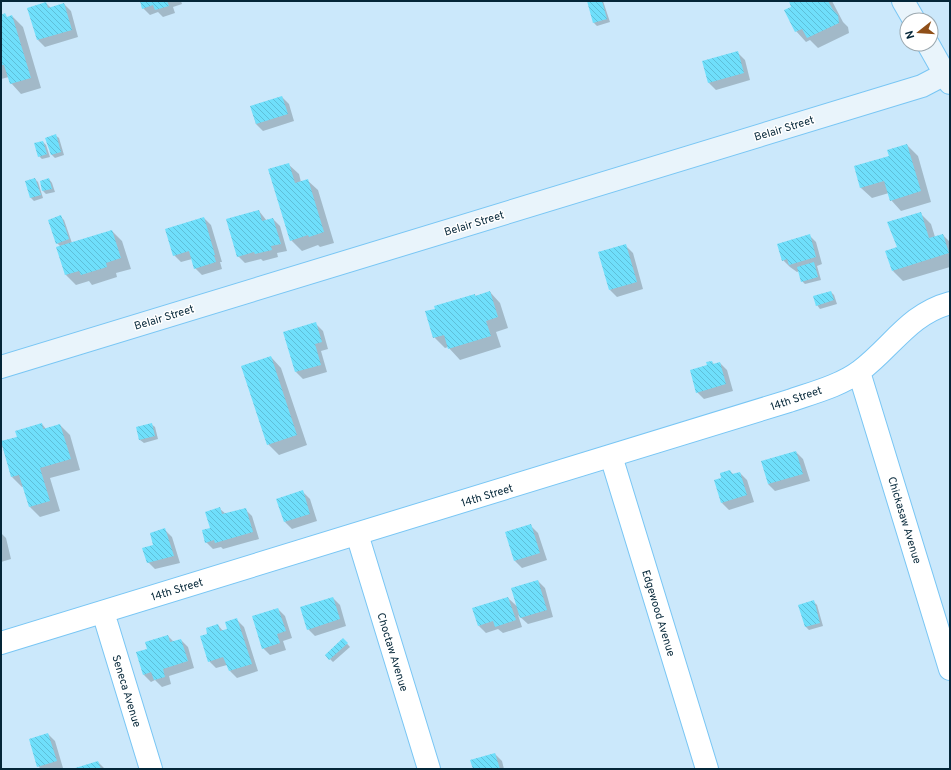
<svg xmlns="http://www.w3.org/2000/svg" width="951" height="770" font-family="Overpass,sans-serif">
  <defs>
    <pattern id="building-back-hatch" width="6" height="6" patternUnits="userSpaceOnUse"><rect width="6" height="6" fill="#6fdffb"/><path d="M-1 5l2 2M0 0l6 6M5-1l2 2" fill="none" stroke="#5ebfd8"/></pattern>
  </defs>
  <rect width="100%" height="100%" fill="#cbe8fb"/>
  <path fill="#0003" d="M141,1H181L182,4L173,7L175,13L163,17L158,12L150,15L143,8Z
    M603,1L610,22L597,26L594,23L588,2Z
    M790,1H832L843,22L848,27L849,33L818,48L810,40L806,42L796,31L793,7Z
    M46,3L51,8L64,4L71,11L78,37L45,47L38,40Z
    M1,16L7,18L12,16L23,27L41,88L21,94L11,83L9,77L1,79Z
    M738,53L745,60L750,80L716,90L709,83L704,62Z
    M282,97L289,104L294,121L263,131L256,124L251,107Z
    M55,135L59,138L64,155L55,158L52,155Z
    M43,142L46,145L50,157L42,159L39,156Z
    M907,145L918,156L931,202L901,211L891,200L889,193L872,198L861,188L855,167L890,157Z
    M288,164L299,174L301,182L307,180L318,190L334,243L320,247L318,245L302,251L291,240Z
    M35,179L38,182L43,198L34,201L31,198L26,182Z
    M49,179L52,183L55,192L46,194L43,191L41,182Z
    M259,211L267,221L273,219L280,226L287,251L277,253L278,257L263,261L261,259L245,263L238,256Z
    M920,213L931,224L935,237L943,235L950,242V267L903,281L893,271L898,247Z
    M61,217L64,220L72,243L112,231L122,241L131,269L116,273L117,277L92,285L89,281L76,285L66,275L60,246L57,243Z
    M204,218L211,225L222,262H220L222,269L202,275L195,268L192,259L181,262L174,255Z
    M809,235L816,242L822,264L817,266L821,280L805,284L802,281L799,271L797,272L790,267L783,260Z
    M626,246L633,253L643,289L617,297L610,290Z
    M490,292L500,303L508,328L496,332L501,347L460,360L448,347L445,348L434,337L436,309L475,295L476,296Z
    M831,292L834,295L837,304L820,309L817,305Z
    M316,324L323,331L328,349L321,351L327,372L303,379L296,372L284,333Z
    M271,357L281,368L307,445L279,455L268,444Z
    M712,362L715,365L720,363L727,370L733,391L704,399L697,392Z
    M42,424L46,429L60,425L70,435L80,470L50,478L60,511L40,517L30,507L24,487H22L12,477L1,442L18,437Z
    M151,424L155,427L158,439L144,443L140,440L137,428Z
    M796,452L803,459L810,481L775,491L768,484Z
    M730,471L734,475L740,473L747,480L754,502L729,510L722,503V478Z
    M303,492L310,499L317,521L292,529L285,522L278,499Z
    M220,509L226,514L245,509L252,516L259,539L223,549L221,547L213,549L206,542Z
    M531,526L538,533L547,560L522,568L515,561L506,533Z
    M165,530L172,537L180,563L155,569L148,562L155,545Z
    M1,533L6,538L11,559L1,562Z
    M538,581L545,588L553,617L528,624L518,615L522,627L503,633L498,629L486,633L479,626L473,609L508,598L518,607Z
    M333,598L340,605L346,626L315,636L308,629Z
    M814,602L817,605L823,626L809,630L806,627L799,606Z
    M278,609L285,616L292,638L283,641L286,650L270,655L263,648Z
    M237,620L244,627L258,671L237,678L230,671L227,665L216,668L209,661V634L218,625L223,631L228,629Z
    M168,636L174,642L181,640L188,647L194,668L169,676L171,684L162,687L155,680L151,682L144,675L137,653L149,650Z
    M343,639L350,647L333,662L326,655Z
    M48,734L55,741L63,768L41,769L38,766Z
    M495,754L502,761L504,769H474Z
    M98,762L105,769H75Z"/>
  <path fill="url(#building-back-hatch)" d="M140,1H167L169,6L155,10L153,5L142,9Z
    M587,1H602L607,19L593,23Z
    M789,1H828L833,10L838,15L839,23L807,38L802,29L795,32L784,10L791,7Z
    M46,2L48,8L64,3L72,30L37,40L27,8Z
    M5,13L7,17L12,15L31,78L10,84L4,65H1V15Z
    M738,51L744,73L708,83L702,61Z
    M282,96L288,114L256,124L250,106Z
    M56,134L61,152L51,155L45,138Z
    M43,141L47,154L38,157L34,143Z
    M907,144L921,191L890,201L884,181L860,188L854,166L889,156L887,150Z
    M289,163L295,183L308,179L324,232L309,237L308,235L290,241L268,169Z
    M35,178L41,195L30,198L25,181Z
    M49,178L52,189L42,191L40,181Z
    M259,210L262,221L273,218L281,244L271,246L272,250L255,254L254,252L237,257L226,219Z
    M921,212L929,238L943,234L949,253L892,271L885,251L897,247L887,222Z
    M61,215L69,239L56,244L48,220Z
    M204,217L215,255H214L216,262L194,269L189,251L173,256L165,229Z
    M112,230L121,258L106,263L107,267L81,275L79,271L65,275L56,247Z
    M810,234L816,257L789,265L787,259L782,261L777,244Z
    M626,244L637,282L609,290L598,252Z
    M814,262L818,277L801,282L797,267Z
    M490,291L498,317L486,321L491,336L448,349L444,335L433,338L425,311L435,309L434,306L475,294V296Z
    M831,291L834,300L816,306L813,296Z
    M316,322L322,342L315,344L321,365L295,372L283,332Z
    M271,356L297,435L267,445L241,366Z
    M712,361L713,364L720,362L726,384L696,393L690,370L707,365L706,362Z
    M42,423L43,429L60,424L71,459L40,468L50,501L29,507L19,475L11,477L1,441L17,437L15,431Z
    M152,423L155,436L139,440L136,427Z
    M796,451L803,474L768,484L761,461Z
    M730,470L732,474L740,472L747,495L721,503L714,480L721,478L720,473Z
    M303,490L310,514L284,522L276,499Z
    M220,507L222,514L246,508L253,532L215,543L214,540L205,543L202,530L210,528L205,512Z
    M531,524L540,553L514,561L505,532Z
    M165,528L174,556L147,563L142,548L153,545L150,533Z
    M538,580L547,610L520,618L511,588Z
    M333,597L340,619L307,630L300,607Z
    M508,597L516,620L495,627L493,621L478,626L472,608Z
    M814,600L820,623L805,627L798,605Z
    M278,608L286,631L277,634L280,643L262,649L252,616Z
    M237,618L252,664L229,671L223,657L208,662L200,636L207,634L206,628L218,624L220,631L227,629L225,622Z
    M168,635L170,642L181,639L188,661L163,669L165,677L154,680L151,672L143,675L136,652L147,649L145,642Z
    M343,638L348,643L329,660L325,655Z
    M48,733L57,761L37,767L29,739Z
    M495,753L500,769H473L470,760Z
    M98,761L101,769H72Z"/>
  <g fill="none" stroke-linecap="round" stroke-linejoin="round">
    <g stroke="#79c6f4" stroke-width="24">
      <path id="street" d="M859,372L950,669
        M611,456L707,769
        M357,534L429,769
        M103,612L151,769
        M1,643L789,401C812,393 840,386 860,371C892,347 909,314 950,303"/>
    </g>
    <g stroke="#79c6f4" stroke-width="24">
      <path id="secondary" d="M903,1L914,20
        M928,44L950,83
        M1,367L922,86L945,74"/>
    </g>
    <use href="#street" stroke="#fff" stroke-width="22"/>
    <use href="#secondary" stroke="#e9f4fb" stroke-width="22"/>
  </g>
  <g text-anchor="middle" stroke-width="3" stroke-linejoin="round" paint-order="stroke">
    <g font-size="11" fill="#042638" stroke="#fff">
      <text transform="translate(784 128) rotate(-17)" y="4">Belair Street</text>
      <text transform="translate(474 223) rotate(-17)" y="4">Belair Street</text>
      <text transform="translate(164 317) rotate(-17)" y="4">Belair Street</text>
      <text transform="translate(796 398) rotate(-19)" y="4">14th Street</text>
      <text transform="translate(487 495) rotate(-17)" y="4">14th Street</text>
      <text transform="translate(905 520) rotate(73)" y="4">Chickasaw Avenue</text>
      <text transform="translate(177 589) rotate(-17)" y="4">14th Street</text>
      <text transform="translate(659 613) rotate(73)" y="4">Edgewood Avenue</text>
      <text transform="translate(393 652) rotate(73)" y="4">Choctaw Avenue</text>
      <text transform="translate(127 691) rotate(73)" y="4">Seneca Avenue</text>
    </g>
  </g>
  <rect width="951" height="770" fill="none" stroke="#042638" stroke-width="4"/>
  <g transform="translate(919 32) rotate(253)"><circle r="19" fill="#ffffff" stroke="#9ba8af"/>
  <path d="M0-3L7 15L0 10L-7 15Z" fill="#8f4f18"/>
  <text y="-6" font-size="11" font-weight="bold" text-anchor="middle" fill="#042638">N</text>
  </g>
</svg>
